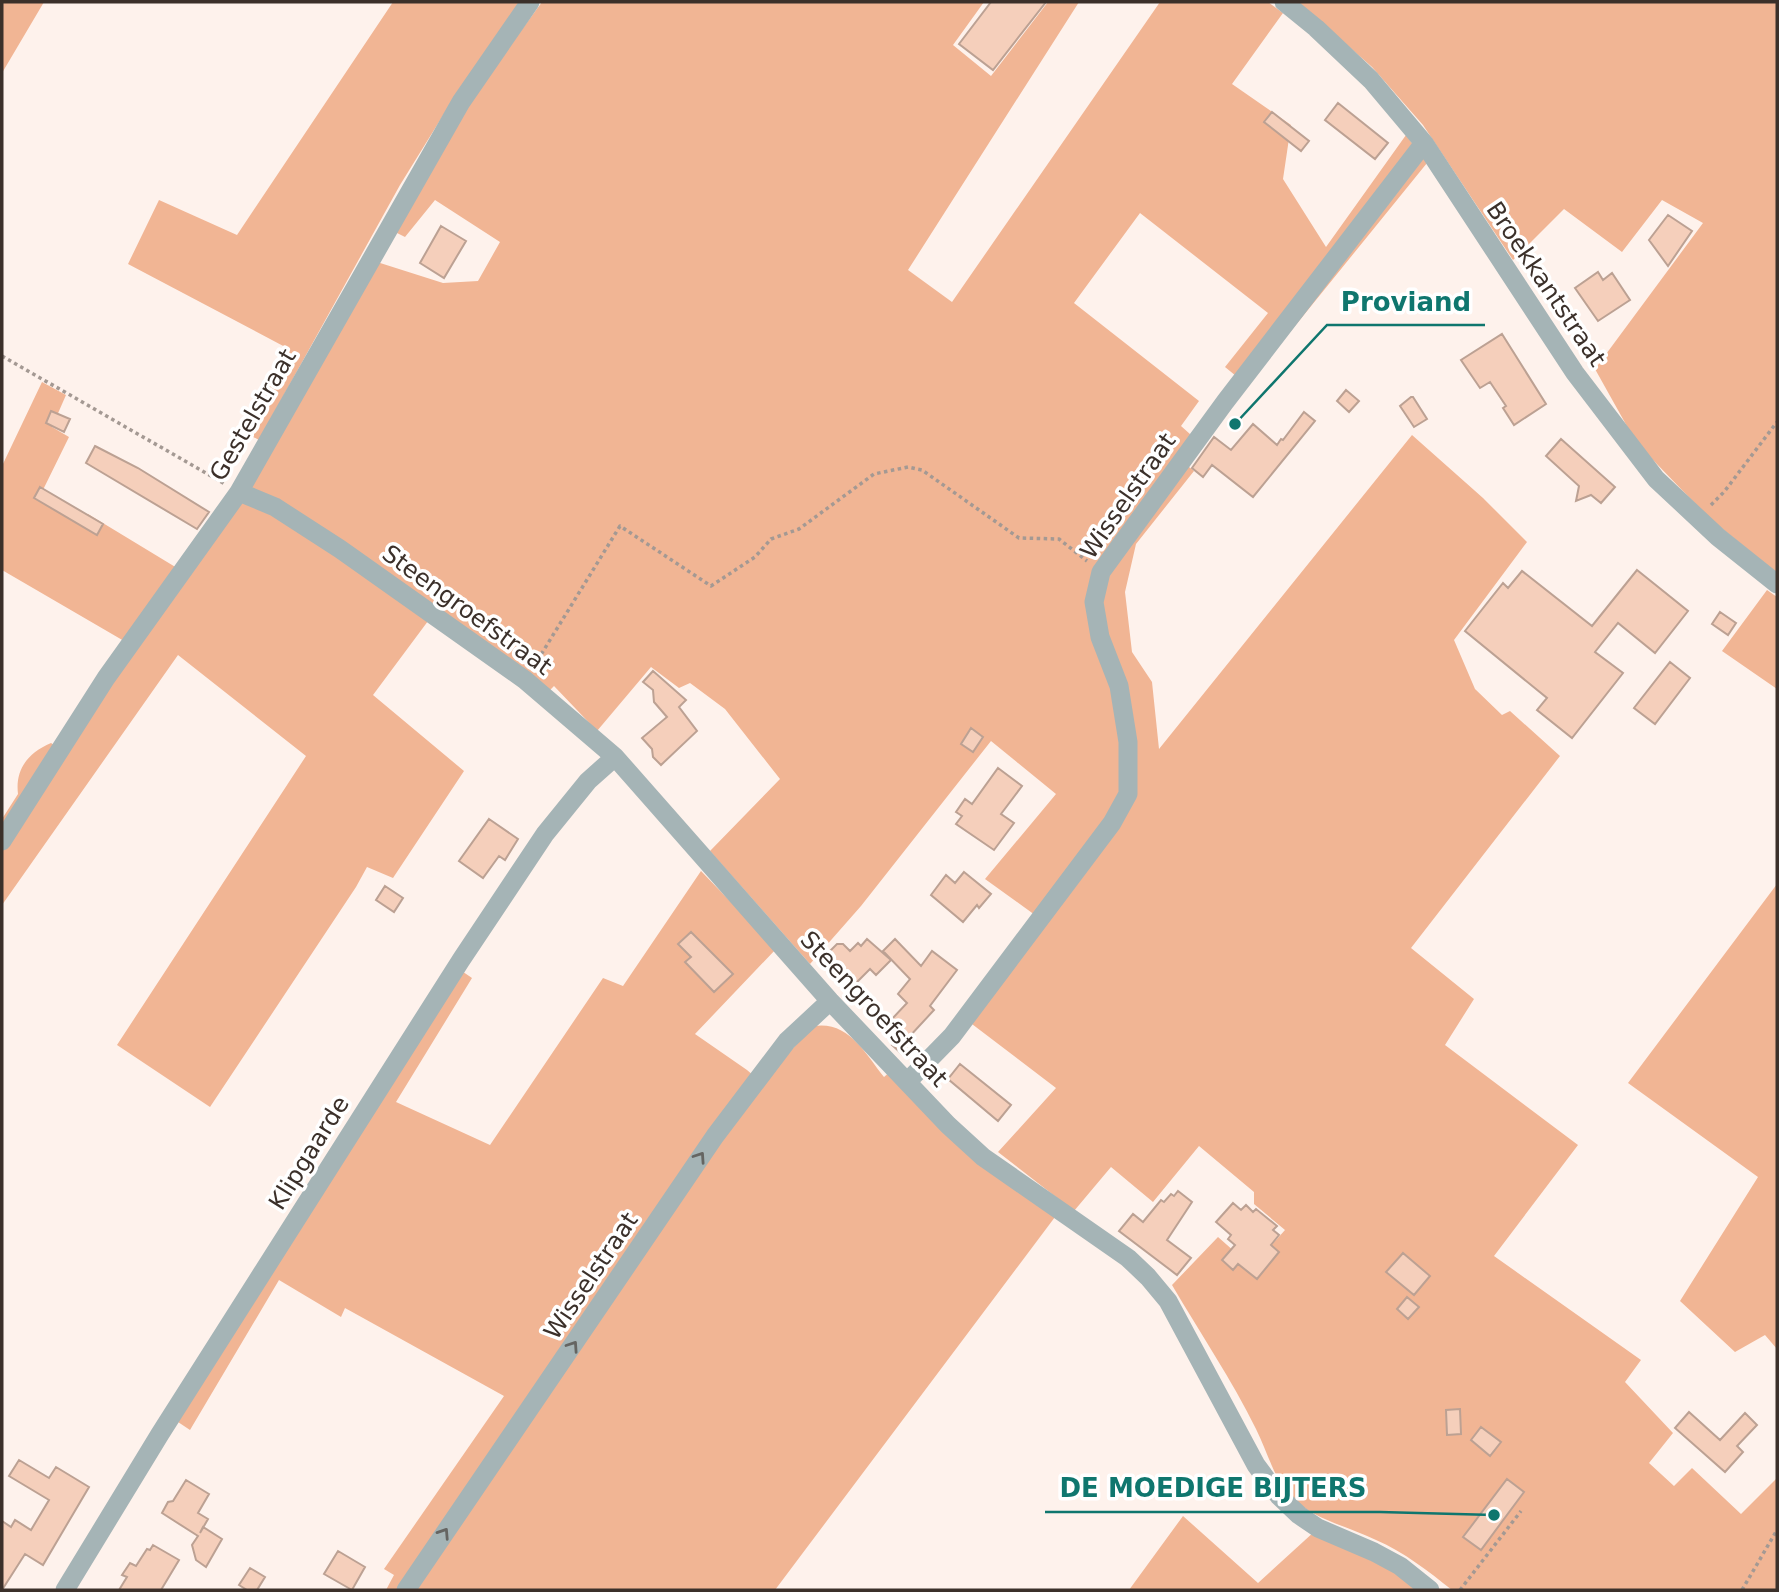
<svg xmlns="http://www.w3.org/2000/svg" width="1779" height="1592" font-family="'DejaVu Sans',sans-serif">
  <rect width="100%" height="100%" fill="#fef2ec"/>
  <path fill="#f1b594" d="M2,2H44L2,73Z
    M393,2H522L455,96L400,185L259,440L240,430L287,348L128,264L159,200L237,235Z
    M542,2H984L953,45L991,76L1048,2H1079L908,270L952,302L1160,2H1268L1283,13L1232,84L1291,125L1283,179L1326,247L1406,135L1427,163L1247,385L1225,367L1268,313L1140,213L1074,303L1199,401L1181,426L1200,443L1184,463L1194,471L1136,544L1125,592L1132,652L1152,682L1159,749L1412,435L1483,498L1527,542L1454,640L1475,689L1502,715L1510,711L1560,756L1411,948L1474,999L1445,1045L1578,1145L1494,1256L1641,1360L1625,1382L1673,1433L1649,1463L1674,1486L1692,1468L1741,1514L1777,1478V1590H1452C1428,1571 1404,1552 1376,1540C1348,1526 1313,1520 1290,1496C1274,1478 1267,1451 1256,1429C1232,1380 1200,1333 1172,1285L1218,1237L1252,1267L1285,1230L1254,1204V1192L1199,1146L1153,1202L1111,1167L1074,1211L998,1152L1056,1088L968,1021L1046,923L985,879L1056,794L991,741L861,906L810,964L710,851L780,779L725,709L690,683L679,688L651,667L597,731L554,686L547,693L434,613L373,695L464,771L393,878L367,867L356,887L210,1107L117,1045L306,756L178,655L2,905V819L18,794C15,769 28,753 51,743L65,752L377,262L443,283L478,281L500,242L435,200L405,237L393,231L468,103Z
    M1298,2H1777V573L1709,518L1653,460L1633,437L1595,369L1703,223L1662,200L1622,252L1564,209L1513,260L1423,125L1372,67Z
    M42,382L66,395L52,427L69,437L39,498L82,524L88,514L177,568L124,641L2,570V466Z
    M1767,590L1777,597V689L1722,651Z
    M701,871L776,949L695,1034L747,1070L761,1082L814,1026C849,1021 865,1053 884,1077L892,1070L1058,1213L775,1590H386L394,1575L384,1569L504,1396L345,1308L341,1317L279,1280L190,1430L178,1422L450,963L472,978L396,1102L490,1145L603,978L623,986Z
    M1777,884V1349L1765,1335L1735,1352L1680,1301L1758,1177L1628,1083Z
    M1183,1516L1258,1583L1315,1531L1428,1590H1129Z"/>
  <path fill="#f5cfbb" stroke="#bca193" stroke-width="2" d="M991,2H1046L993,70L959,44Z
    M1338,103L1388,143L1375,159L1325,120Z
    M1272,112L1309,141L1301,151L1264,122Z
    M1668,215L1692,231L1668,266L1649,240Z
    M441,226L466,241L444,278L420,263Z
    M1598,272L1603,280L1612,273L1630,300L1598,321L1575,288Z
    M1502,334L1546,404L1514,425L1503,408L1506,406L1490,382L1480,388L1461,360Z
    M1346,390L1359,401L1349,412L1337,401Z
    M1411,397H1413L1427,419L1414,427L1400,406Z
    M51,411L70,419L64,432L46,423Z
    M1304,412L1315,421L1253,497L1212,465L1203,477L1192,468L1214,437L1231,450L1253,424L1277,445L1281,439L1283,440Z
    M1561,439L1615,487L1601,503L1591,495L1576,501L1579,486L1546,456Z
    M95,446L138,468L209,512L197,529L86,463Z
    M40,487L103,524L97,535L34,498Z
    M1637,570L1688,611L1655,653L1618,623L1595,652L1623,673L1572,738L1537,710L1547,698L1465,631L1503,583L1508,588L1522,571L1592,626Z
    M1720,612L1736,623L1728,635L1712,624Z
    M1670,662L1690,678L1655,724L1634,708Z
    M653,671L686,700L679,707L697,731L661,765L653,757L652,749L642,738L667,717L654,702L653,690L643,682Z
    M971,728L983,737L973,752L961,744Z
    M998,768L1022,786L1001,814L1014,823L994,850L956,824L962,816L956,812L965,799L972,804Z
    M489,819L518,839L505,860L499,856L483,878L459,861Z
    M964,872L991,894L979,908L977,905L963,922L931,895L946,875L955,883Z
    M385,886L403,898L394,912L376,900Z
    M691,932L733,974L714,992L685,962L691,957L678,944Z
    M867,939L891,960L876,975L870,969L848,991L819,962L837,944H843L850,951L858,943L861,946Z
    M895,939L921,966L932,951L957,970L930,1006L934,1010L909,1037L891,1020L907,1003L898,994L910,979L883,951Z
    M904,1033L916,1045L904,1056L892,1045Z
    M960,1064L1011,1105L998,1121L948,1079Z
    M1178,1191L1192,1202L1167,1240L1191,1258L1177,1275L1119,1231L1133,1214L1143,1222L1161,1200L1164,1202L1171,1194L1174,1196Z
    M1233,1203L1241,1210L1246,1205L1253,1212L1256,1209L1277,1226L1273,1230L1279,1235L1271,1245L1279,1252L1257,1279L1238,1264L1233,1270L1222,1260L1235,1245L1228,1239L1231,1235L1216,1222Z
    M1403,1253L1430,1276L1414,1295L1386,1272Z
    M1407,1297L1419,1307L1408,1319L1397,1309Z
    M1460,1409L1461,1434L1447,1435L1446,1410Z
    M1689,1412L1720,1440L1745,1413L1757,1425L1737,1446L1743,1452L1725,1472L1675,1428Z
    M1481,1427L1501,1442L1490,1456L1471,1440Z
    M19,1460L49,1478L56,1467L89,1487L43,1565L25,1554L2,1590V1521L11,1527L15,1520L31,1530L49,1500L9,1476Z
    M1507,1479L1524,1492L1481,1550L1463,1537Z
    M186,1480L209,1494L198,1513L208,1519L200,1533L203,1527L222,1539L206,1567L196,1560L192,1545L198,1536L162,1513L168,1502L173,1501Z
    M153,1545L179,1560L161,1590H119L127,1577L122,1575L130,1563L136,1566L147,1549L150,1550Z
    M338,1551L365,1567L352,1590L324,1574Z
    M250,1568L265,1577L257,1590H247L239,1585Z"/>
  <g fill="none" stroke-linecap="round" stroke-linejoin="round">
    <path stroke="#a49993" stroke-width="3.5" stroke-dasharray="3.5 3.5" stroke-linecap="butt" d="M2,356L225,484
      M1711,505L1724,492L1777,422
      M534,666L620,526L711,586L755,557L771,539L799,529L874,474L908,467L922,470L1019,538L1059,539L1087,561
      M1460,1590L1521,1511
      M1742,1590L1777,1530"/>
    <path stroke="#a5b4b6" stroke-width="19" d="M1284,2L1316,28L1371,80L1424,143L1575,373L1656,479L1718,537L1777,584
      M239,492L275,507L340,549L525,680L615,757L830,1001L948,1125L983,1157L1128,1258L1148,1277L1168,1301L1256,1465L1279,1496L1299,1515L1318,1528L1374,1552L1400,1566L1430,1590
      M2,841L106,678L239,492L461,102L530,2
      M908,1081L952,1036L1112,823L1128,794V742L1119,686L1100,637L1094,602L1101,572L1225,402L1424,143
      M65,1590L160,1434L461,960L545,834L588,781L615,757
      M406,1590L715,1136L787,1041L830,1001"/>
  </g>
  <defs><path id="oneway-chevron" d="M-2-3.5L2.5 0L-2 3.5" fill="none" stroke-width="1.6" stroke-linecap="round" stroke-linejoin="round" transform="scale(1.75)"/></defs>
  <g stroke="#656562">
    <use href="#oneway-chevron" transform="translate(700 1157) rotate(-56)"/>
    <use href="#oneway-chevron" transform="translate(573 1346) rotate(-56)"/>
    <use href="#oneway-chevron" transform="translate(444 1533) rotate(-57)"/>
  </g>
  <g text-anchor="middle" stroke-width="7" stroke-linejoin="round" paint-order="stroke">
    <g font-size="24" fill="#3b302a" stroke="#fff">
      <text transform="translate(1546 284) rotate(56)" y="8">Broekkantstraat</text>
      <text transform="translate(253 415) rotate(-60)" y="8">Gestelstraat</text>
      <text transform="translate(1128 496) rotate(-55)" y="8">Wisselstraat</text>
      <text transform="translate(467 610) rotate(36)" y="8">Steengroefstraat</text>
      <text transform="translate(874 1009) rotate(47)" y="8">Steengroefstraat</text>
      <text transform="translate(309 1153) rotate(-58)" y="8">Klipgaarde</text>
      <text transform="translate(591 1276) rotate(-56)" y="8">Wisselstraat</text>
    </g>
  </g>
  <path fill="none" stroke="#0f766e" stroke-width="2.5" d="M1235 424L1327 325H1485M1494 1515L1380 1512H1045"/>
  <g fill="#0f766e" stroke="#fff" stroke-width="2.5">
    <circle cx="1235" cy="424" r="7"/>
    <circle cx="1494" cy="1515" r="7"/>
  </g>
  <g font-size="26" text-anchor="middle" font-weight="bold" fill="#0f766e" stroke="#fff" stroke-width="7" stroke-linejoin="round" paint-order="stroke">
    <text x="1406" y="311">Proviand</text>
    <text x="1213" y="1497">DE MOEDIGE BIJTERS</text>
  </g>
  <rect width="1779" height="1592" fill="none" stroke="#3b302a" stroke-width="7"/>
</svg>
